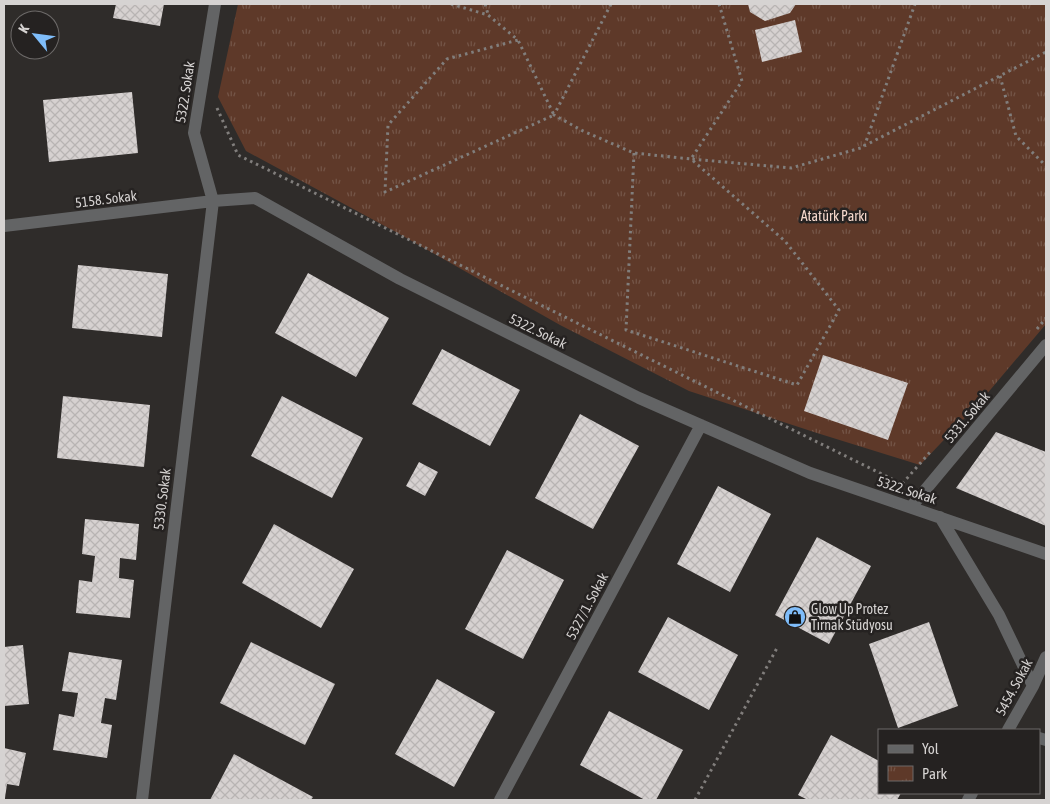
<svg xmlns="http://www.w3.org/2000/svg" width="1050" height="804" font-family="'Asap Condensed',sans-serif">
  <defs>
    <pattern id="park-tufts" width="24" height="20" patternUnits="userSpaceOnUse" patternTransform="scale(1.25)"><rect width="24" height="20" fill="#5e3929"/><path d="M3 7l-1-3M5 7V3M7 7l1-3M15 17l-1-3M17 17v-4M19 17l1-3" fill="none" stroke="#745547"/></pattern>
    <pattern id="building-cross-hatch" width="8" height="8" patternUnits="userSpaceOnUse" patternTransform="scale(1.25)"><rect width="8" height="8" fill="#d6d1d0"/><path d="M0 0l8 8M0 8l8-8" fill="none" stroke="#b8b4b3"/></pattern>
  </defs>
  <rect width="100%" height="100%" fill="#2f2c2a"/>
  <path fill="url(#park-tufts)" d="M238,4H1046V324L980,402L920,465L817,433L689,391L560,325L394,231L246,151L218,97Z"/>
  <path fill="url(#building-cross-hatch)" d="M116,4H164L160,26L113,18Z
    M748,4H796L790,13L765,21L750,12Z
    M795,20L802,52L762,62L755,30Z
    M132,92L138,153L49,162L43,100Z
    M78,265L168,274L162,337L72,328Z
    M308,273L389,318L356,377L275,333Z
    M442,349L520,390L490,446L412,404Z
    M823,355L908,383L888,440L804,411Z
    M63,396L150,405L144,467L57,458Z
    M282,396L363,438L332,498L251,456Z
    M580,414L639,446L593,529L535,498Z
    M996,432L1046,452V526L956,488Z
    M419,462L438,472L425,496L406,486Z
    M718,486L771,514L730,592L677,564Z
    M85,519L139,524L136,560L120,558L119,578L134,580L130,618L76,613L79,580L92,582L95,556L82,554Z
    M274,524L354,569L321,628L242,583Z
    M817,537L871,566L829,644L775,615Z
    M507,550L564,580L523,659L465,629Z
    M668,617L738,655L709,710L638,672Z
    M929,622L958,706L898,728L869,644Z
    M251,642L335,684L305,745L220,703Z
    M23,645L29,704L4,706V647Z
    M69,652L122,660L116,700L105,698L101,723L112,725L107,758L53,750L59,714L74,717L78,693L62,691Z
    M437,679L495,712L454,787L395,754Z
    M609,711L683,750L656,800H645L580,765Z
    M831,735L879,761V793H901L897,800H808L798,795Z
    M4,748L26,753L19,786L7,784L5,798Z
    M234,754L313,797L311,800H210Z"/>
  <g fill="none" stroke-linecap="round" stroke-linejoin="round">
    <path stroke="#817e7c" stroke-width="3" stroke-dasharray="2.5 4" stroke-linecap="butt" d="M451,4L488,15L518,40L447,59L388,125L385,192L554,115L518,40
      M485,4L488,14
      M611,4L554,115L583,131L634,153L691,159L742,81L719,4
      M1000,76L1016,136L1046,166
      M217,108L238,155L902,484L931,451
      M864,146L1046,52
      M634,153L626,330L797,385L839,310L785,241L691,159L791,168L864,147L915,4
      M1037,329L1046,318
      M695,800L777,648"/>
    <path stroke="#636465" stroke-width="12" d="M215,4L194,133L213,201L255,198L400,279L639,398L810,473L1046,554
      M4,226L213,201L142,800
      M911,507L1046,345
      M940,517L999,615L1033,686
      M1008,730L1033,686L1046,657
      M1039,738L1046,740
      M500,800L701,425
      M968,800L972,793"/>
  </g>
  <defs>
    <g id="shop-disc" transform="scale(1.125)"><circle r="9.5" fill="#7fbdfa" stroke="#252221"/><path d="M-5-2.5h2.3a2.7 3.5 0 0 1 5.4 0H5L5.5 6h-11ZM-1.5-2.5h3a1.5 2.3 0 0 0-3 0Z" fill="#111"/></g>
  </defs>
  <g fill-rule="evenodd">
    <use href="#shop-disc" x="795" y="617"/>
  </g>
  <g text-anchor="middle" stroke-width="5" stroke-linejoin="round" paint-order="stroke">
    <g font-size="14" fill="#d6d3d2" stroke="#252221">
      <text transform="translate(185 92) rotate(-81)" y="5">5322. Sokak</text>
      <text transform="translate(106 199) rotate(-7)" y="5">5158. Sokak</text>
      <text transform="translate(538 331) rotate(26)" y="5">5322. Sokak</text>
      <text transform="translate(967 417) rotate(-50)" y="5">5331. Sokak</text>
      <text transform="translate(907 490) rotate(18)" y="5">5322. Sokak</text>
      <text transform="translate(162 499) rotate(-83)" y="5">5330. Sokak</text>
      <text transform="translate(587 606) rotate(-62)" y="5">5327/1. Sokak</text>
      <text transform="translate(1014 687) rotate(-62)" y="5">5454. Sokak</text>
    </g>
    <g font-size="14" fill="#f5d8cc" stroke="#252221">
      <text x="834" y="221">Atatürk Parkı</text>
    </g>
    <g font-size="14" fill="#d6d3d2" stroke="#252221" text-anchor="start">
      <text x="811" y="614">Glow Up Protez<tspan x="811" dy="16">Tırnak Stüdyosu</tspan></text>
    </g>
  </g>
  <rect width="1050" height="804" fill="none" stroke="#d6d3d2" stroke-width="10"/>
  <rect x="878" y="729" width="162" height="65" fill="#252221" stroke="#6c6968"/>
  <rect x="888" y="745" width="25" height="8" fill="#636465" stroke="#6c6968"/>
  <text x="922" y="754" font-size="15" fill="#d6d3d2">Yol</text>
  <rect x="888" y="766" width="25" height="15" fill="url(#park-tufts)" stroke="#6c6968"/>
  <text x="922" y="779" font-size="15" fill="#d6d3d2">Park</text>
  <g transform="translate(35 35) rotate(299)"><circle r="24" fill="#252221" stroke="#6c6968"/>
  <path d="M0-4L9 19L0 12L-9 19Z" fill="#7fbdfa"/>
  <text y="-8" font-size="14" font-weight="bold" text-anchor="middle" fill="#d6d3d2">K</text>
  </g>
</svg>
